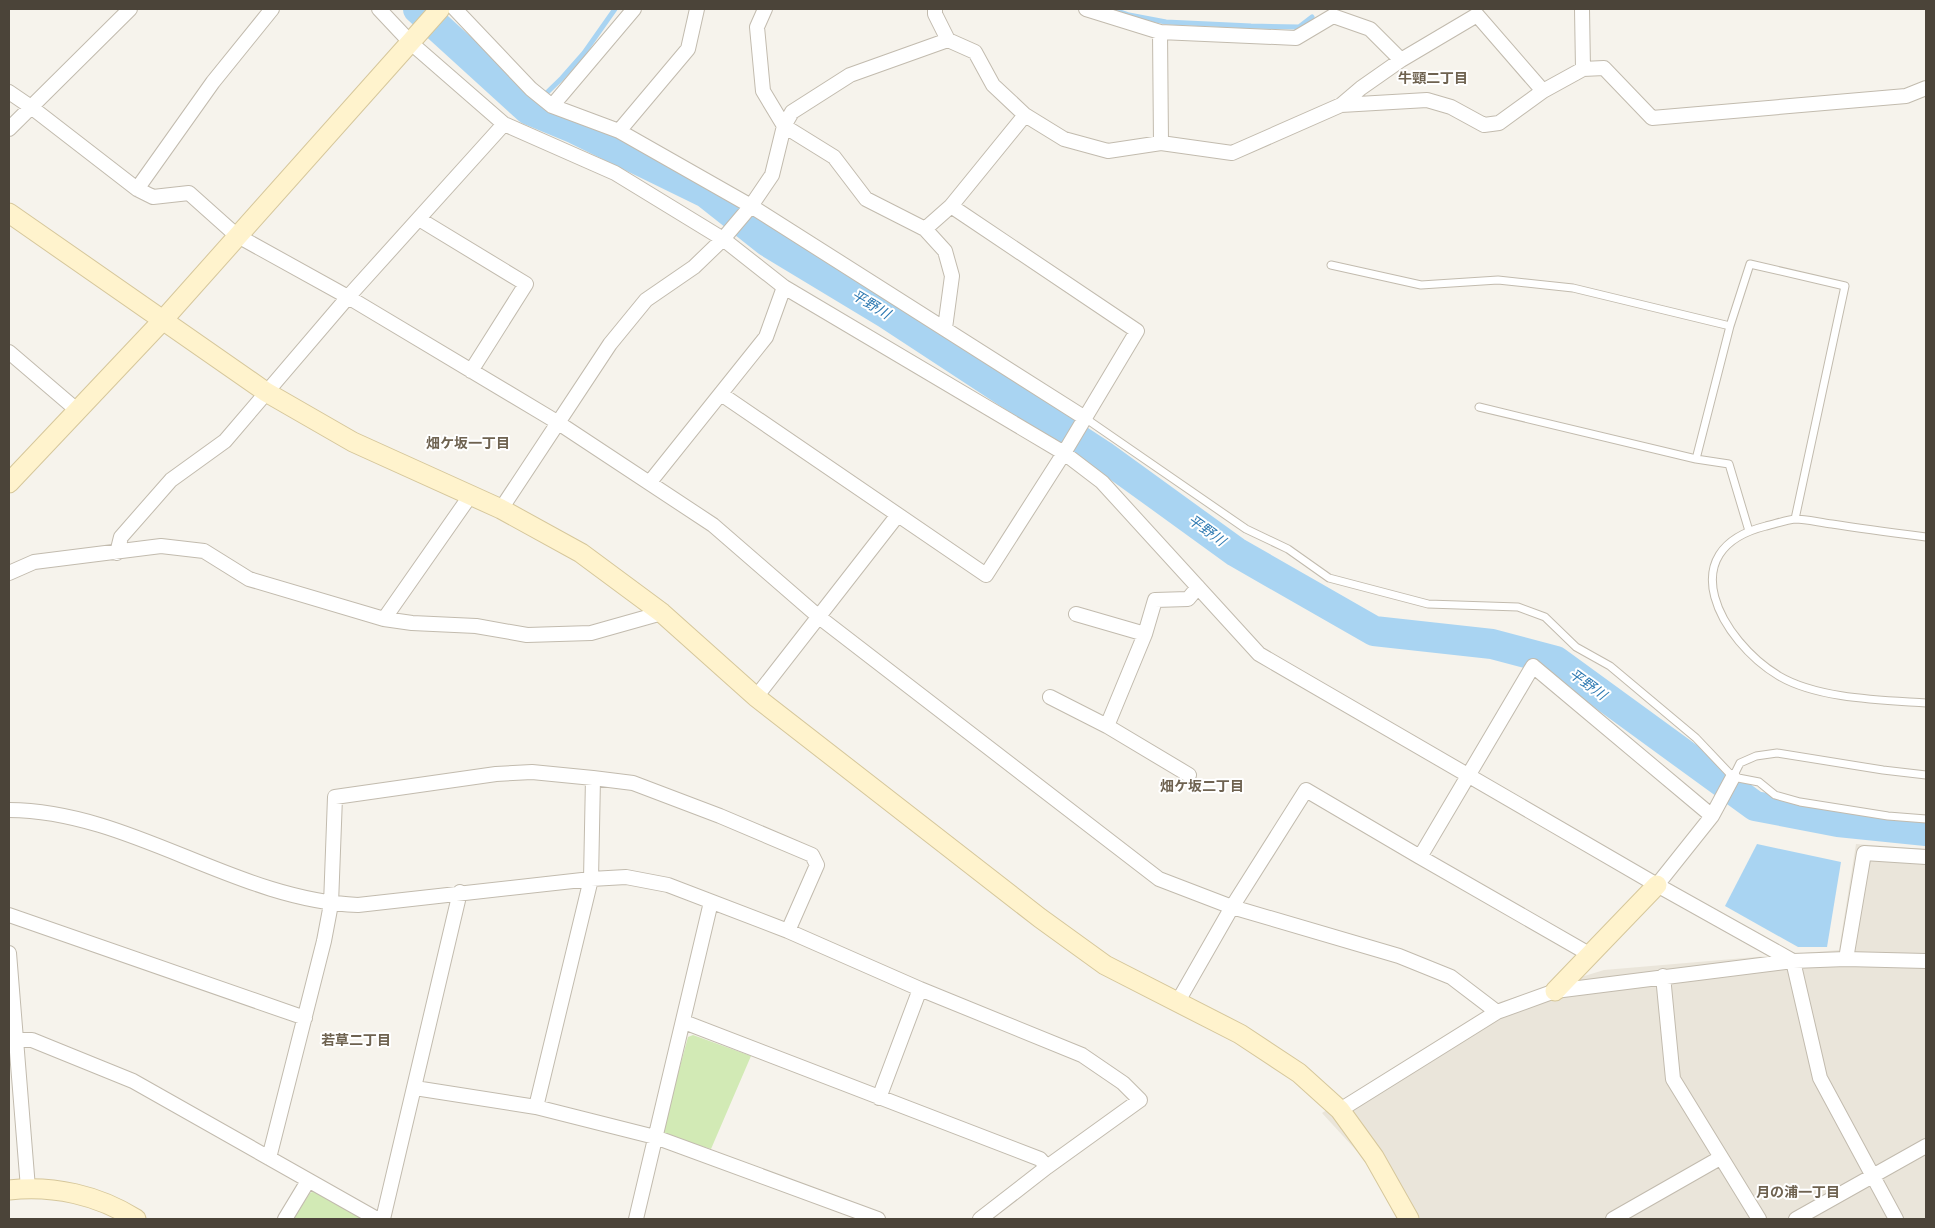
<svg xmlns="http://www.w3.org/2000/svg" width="1935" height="1228" font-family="'Golos Text','Noto Sans JP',sans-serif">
  <rect width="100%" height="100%" fill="#f6f3ec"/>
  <path fill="#eae5da" d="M1856,844L1926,849V1219H1397L1365,1160L1322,1113L1500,1002L1604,970L1839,950Z"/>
  <path fill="#d2eab5" d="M693,1035L751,1056L711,1149L666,1135L662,1132L688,1037Z
    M315,1191L365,1219H293L310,1193Z"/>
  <path fill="#a9d4f2" d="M1757,844L1841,862L1827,947H1798L1725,906Z"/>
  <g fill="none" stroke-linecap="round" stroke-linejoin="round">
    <path stroke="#a9d4f2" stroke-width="5" d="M1112,9L1129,15L1166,22L1251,26L1299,27L1312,17
      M529,110L562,78L584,53L615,9"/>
    <path stroke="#a9d4f2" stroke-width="30" d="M418,9L529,110L575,129L706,193L768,242L887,314L1102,455L1236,552L1374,631L1492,644L1556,661L1755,806L1838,822L1926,831"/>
    <g stroke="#c2bbae" stroke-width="9">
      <path id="lane" d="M1331,265L1421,285L1498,280L1573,288L1730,326
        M1479,407L1696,459L1729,464L1749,531
        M1085,418L1246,529L1288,549L1329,578L1428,604L1518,607L1545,617L1576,647L1610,666L1696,738L1733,777L1759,782L1775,795L1800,802L1888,816L1926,819
        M1696,459L1730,326L1750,264L1845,286L1795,519
        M1926,537C1895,533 1864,529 1832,524C1821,523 1807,519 1795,519C1786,520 1775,524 1766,526C1670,550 1721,641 1779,676C1818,699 1882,700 1926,703
        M1733,777L1740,763L1756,756L1777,753L1883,770L1926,775"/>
    </g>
    <g stroke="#c2bbae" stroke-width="16">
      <path id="street" d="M379,9L411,43L504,124L615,173L723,239L784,287L1064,453L1102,482L1259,654L1657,885L1793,961L1820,1078L1896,1219
        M455,9L531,89L552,106L619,131L751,206L1085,418
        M765,9L757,27L763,91L784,126L834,157L866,199L925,229L951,206L1025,115
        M935,9V14L948,40
        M1086,9L1160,32L1296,38L1333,16L1370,29L1401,60
        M1582,9L1583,69
        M1160,32L1161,143
        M9,92L31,107L137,189L153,197L189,193L236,235L348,297L557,422L713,525L819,617L1159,879L1232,907L1399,956L1451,977L1497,1012
        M1341,105L1427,100L1451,107L1484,125L1499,123L1543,91
        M552,106L634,9
        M9,129L130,9
        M619,131L688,49L697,9
        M137,189L213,82L272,9
        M419,219L526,284L471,371
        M925,229L945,251L952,276L945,328
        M9,352L78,411
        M721,394L986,575L1064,453L1137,331L951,206
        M650,482L766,337L784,287
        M501,509L610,344L646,300L694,267L723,239L751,206L772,175L784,126L792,112L850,75L948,40L975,52L993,85L1025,115L1064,139L1108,151L1161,143L1232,153L1341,105L1361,88L1401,60L1477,15L1543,91L1583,69L1604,68L1652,118L1906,96L1926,88
        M117,553L121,537L171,480L225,441L348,297L504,124
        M9,573L34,562L161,546L204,551L249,579L384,619L412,623L476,626L527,635L591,633L662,613
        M1076,614L1145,634
        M384,619L470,496
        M756,697L897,516
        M1050,697L1107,726L1189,775
        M1107,726L1145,634L1155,600L1188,599L1198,587
        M9,810C132,811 235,900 358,905L591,879L626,877L668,885L788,931L920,989L1082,1055L1123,1083L1140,1100L1047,1167L980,1219
        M1657,885L1712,816L1733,777
        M9,915L305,1018
        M9,953L28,1188
        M1589,954L1420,857L1533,666L1712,816
        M1846,959L1864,853L1926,857
        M1663,976L1673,1079L1759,1219
        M1177,1003L1232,907L1306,790L1420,857
        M684,1022L1040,1159L1047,1167
        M16,1040H32L133,1081L377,1219
        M415,1088L536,1107L655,1137L878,1219
        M879,1098L920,989
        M536,1107L591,879L593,778
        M1340,1110L1497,1012L1555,991L1793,961L1846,959L1926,961
        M269,1158L324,941L331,904L335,797L496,774L532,772L593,778L633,783L720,816L812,855L817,865L788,931
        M285,1219L308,1181
        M383,1219L460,892
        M636,1219L711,902
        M1613,1219L1720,1158
        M1796,1219L1926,1146"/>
    </g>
    <g stroke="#d6c79b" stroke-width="21">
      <path id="secondary" d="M9,213L266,392L353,442L501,509L581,553L662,613L756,697L1040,918L1105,965L1240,1034L1299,1073L1340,1110L1374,1157L1409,1219
        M9,483L163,320L440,9
        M1555,991L1657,885
        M9,1190C53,1185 98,1195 136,1219"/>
    </g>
    <use href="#lane" stroke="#fff" stroke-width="7"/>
    <use href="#street" stroke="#fff" stroke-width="14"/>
    <use href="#secondary" stroke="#fff3cd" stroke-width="19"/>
  </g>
  <g text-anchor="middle" stroke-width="4" stroke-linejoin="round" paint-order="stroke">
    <g font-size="14" font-weight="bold" fill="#6e6250" stroke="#fff">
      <text x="1433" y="83">牛頸二丁目</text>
      <text x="468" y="448">畑ケ坂一丁目</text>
      <text x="1202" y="791">畑ケ坂二丁目</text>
      <text x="356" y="1045">若草二丁目</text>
      <text x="1798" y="1197">月の浦一丁目</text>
    </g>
    <g font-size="14" font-style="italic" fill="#2e7ab2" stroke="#fff">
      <text transform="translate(871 304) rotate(31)" y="5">平野川</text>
      <text transform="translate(1207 530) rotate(36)" y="5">平野川</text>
      <text transform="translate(1588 684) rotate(36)" y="5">平野川</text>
    </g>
  </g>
  <rect width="1935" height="1228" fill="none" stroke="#4b4439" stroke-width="20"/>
</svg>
